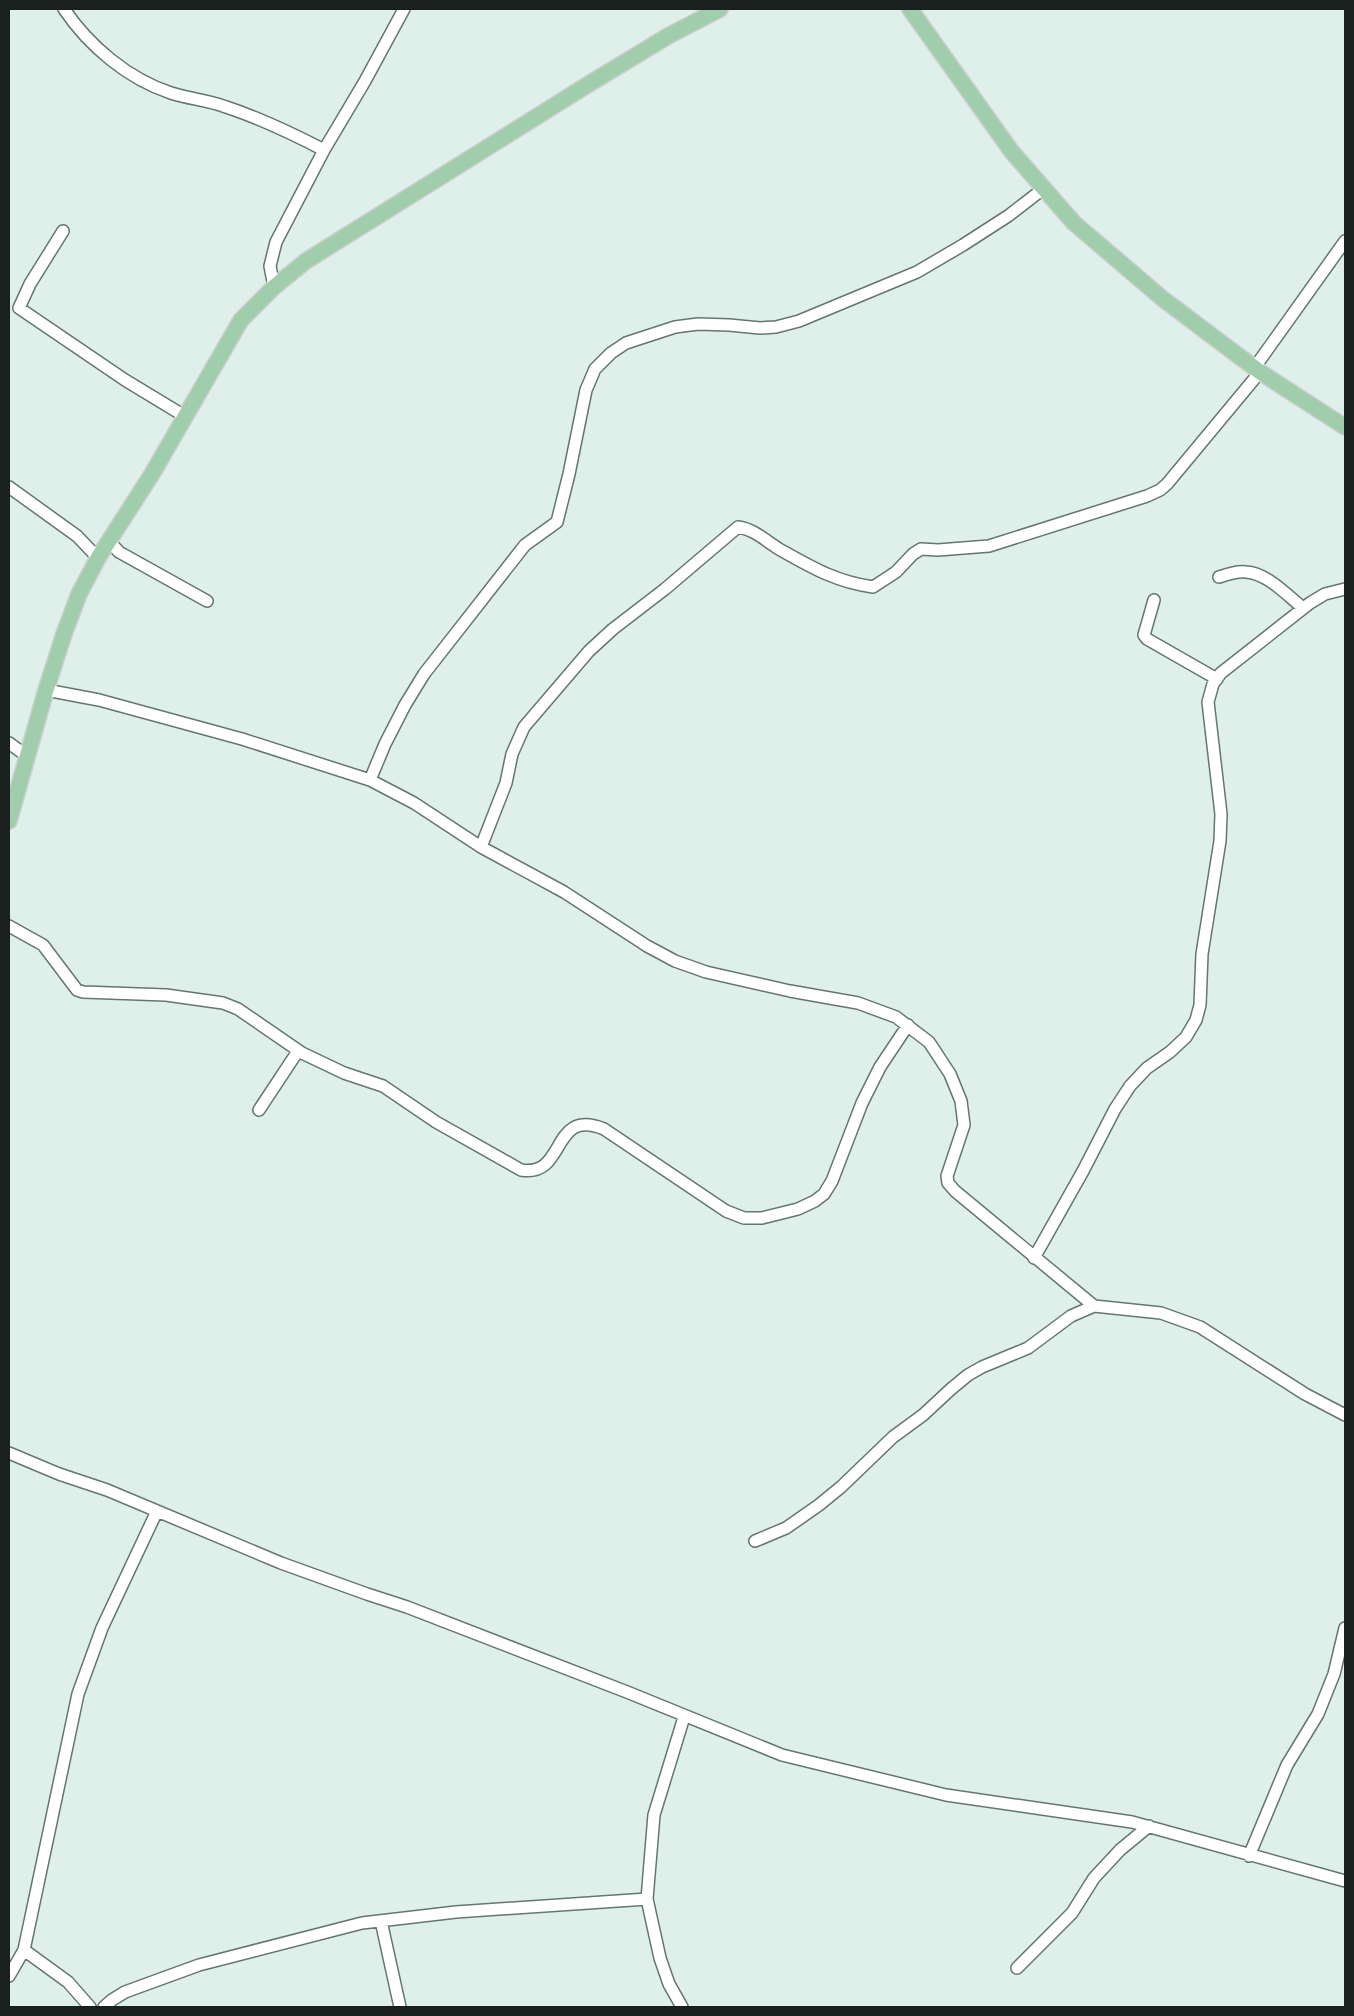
<svg xmlns="http://www.w3.org/2000/svg" width="1354" height="2016" font-family="Ubuntu,sans-serif">
  <rect width="100%" height="100%" fill="#def0e9"/>
  <g fill="none" stroke-linecap="round" stroke-linejoin="round">
    <g stroke="#65756f" stroke-width="14">
      <path id="minor" d="M64,9C89,46 128,79 171,93C189,99 208,100 226,107C260,118 293,134 324,150
        M63,231L30,284L19,308L125,380L186,417
        M274,287L270,266L276,242L324,150L365,81L404,9
        M1255,367L1345,241
        M9,487L77,536L98,558
        M109,541L119,552L207,601
        M1219,577C1228,574 1237,571 1246,572C1267,573 1288,596 1303,608
        M1154,600L1144,635L1147,639L1217,679
        M46,690L99,700L242,739L370,780L414,803L481,847L564,892L647,946L675,961L706,972L790,991L858,1003L896,1017L929,1042L950,1074L961,1101L964,1125L947,1176L948,1183L955,1191L1094,1306L1161,1313L1200,1327L1305,1394L1345,1415
        M9,743L27,756
        M370,780L385,744L405,705L424,674L525,545L557,522L569,474L586,390L595,369L611,353L626,343L675,327L698,324L729,325L760,328L776,327L799,321L917,272L963,245L1008,216L1043,189
        M481,847L506,783L512,754L524,727L589,651L613,629L665,589L738,527C754,529 766,541 779,549C811,567 836,582 873,587L896,572L913,554L921,549L938,550L989,546L1147,496L1160,490L1167,484L1260,372
        M9,926L43,945L77,990L83,992L166,995L223,1003L238,1009L302,1053L344,1073L383,1086L436,1122L521,1170C567,1178 550,1107 604,1129L726,1211L744,1218H762L798,1209L815,1201L824,1194L832,1181L862,1103L880,1067L908,1025
        M259,1110L298,1051
        M1034,1258L1083,1171L1115,1109L1130,1086L1147,1068L1170,1052L1186,1037L1196,1020L1200,1005L1202,954L1220,841L1221,814L1208,702L1213,684L1221,673L1310,603L1325,594L1345,589
        M9,1453L59,1474L107,1490L281,1563L367,1594L407,1607L627,1692L782,1755L946,1795L1132,1822L1345,1881
        M755,1541L786,1528L819,1505L841,1487L893,1437L923,1415L951,1389L968,1375L982,1367L1028,1348L1071,1316L1094,1306
        M1249,1856L1287,1765L1318,1714L1334,1674L1345,1628
        M381,1921L400,2007
        M24,1950L68,1982L90,2007
        M1017,1968L1072,1913L1094,1878L1120,1850L1149,1826
        M9,1976L24,1950L78,1694L102,1628L157,1511
        M104,2007L112,2000L125,1992L199,1965L362,1923L456,1912L647,1899
        M682,2007L669,1984L660,1958L647,1899L654,1815L684,1717"/>
    </g>
    <g stroke="#cccecd" stroke-width="18">
      <path id="major" d="M910,9L1012,152L1074,223L1163,299L1260,372L1345,427
        M9,821L46,690L64,634L79,594L98,558L152,474L241,320L274,287L306,261L584,87L668,36L720,9"/>
    </g>
    <use href="#minor" stroke="#fff" stroke-width="11"/>
    <use href="#major" stroke="#a0cead" stroke-width="15"/>
  </g>
  <rect width="1354" height="2016" fill="none" stroke="#19201d" stroke-width="20"/>
</svg>
